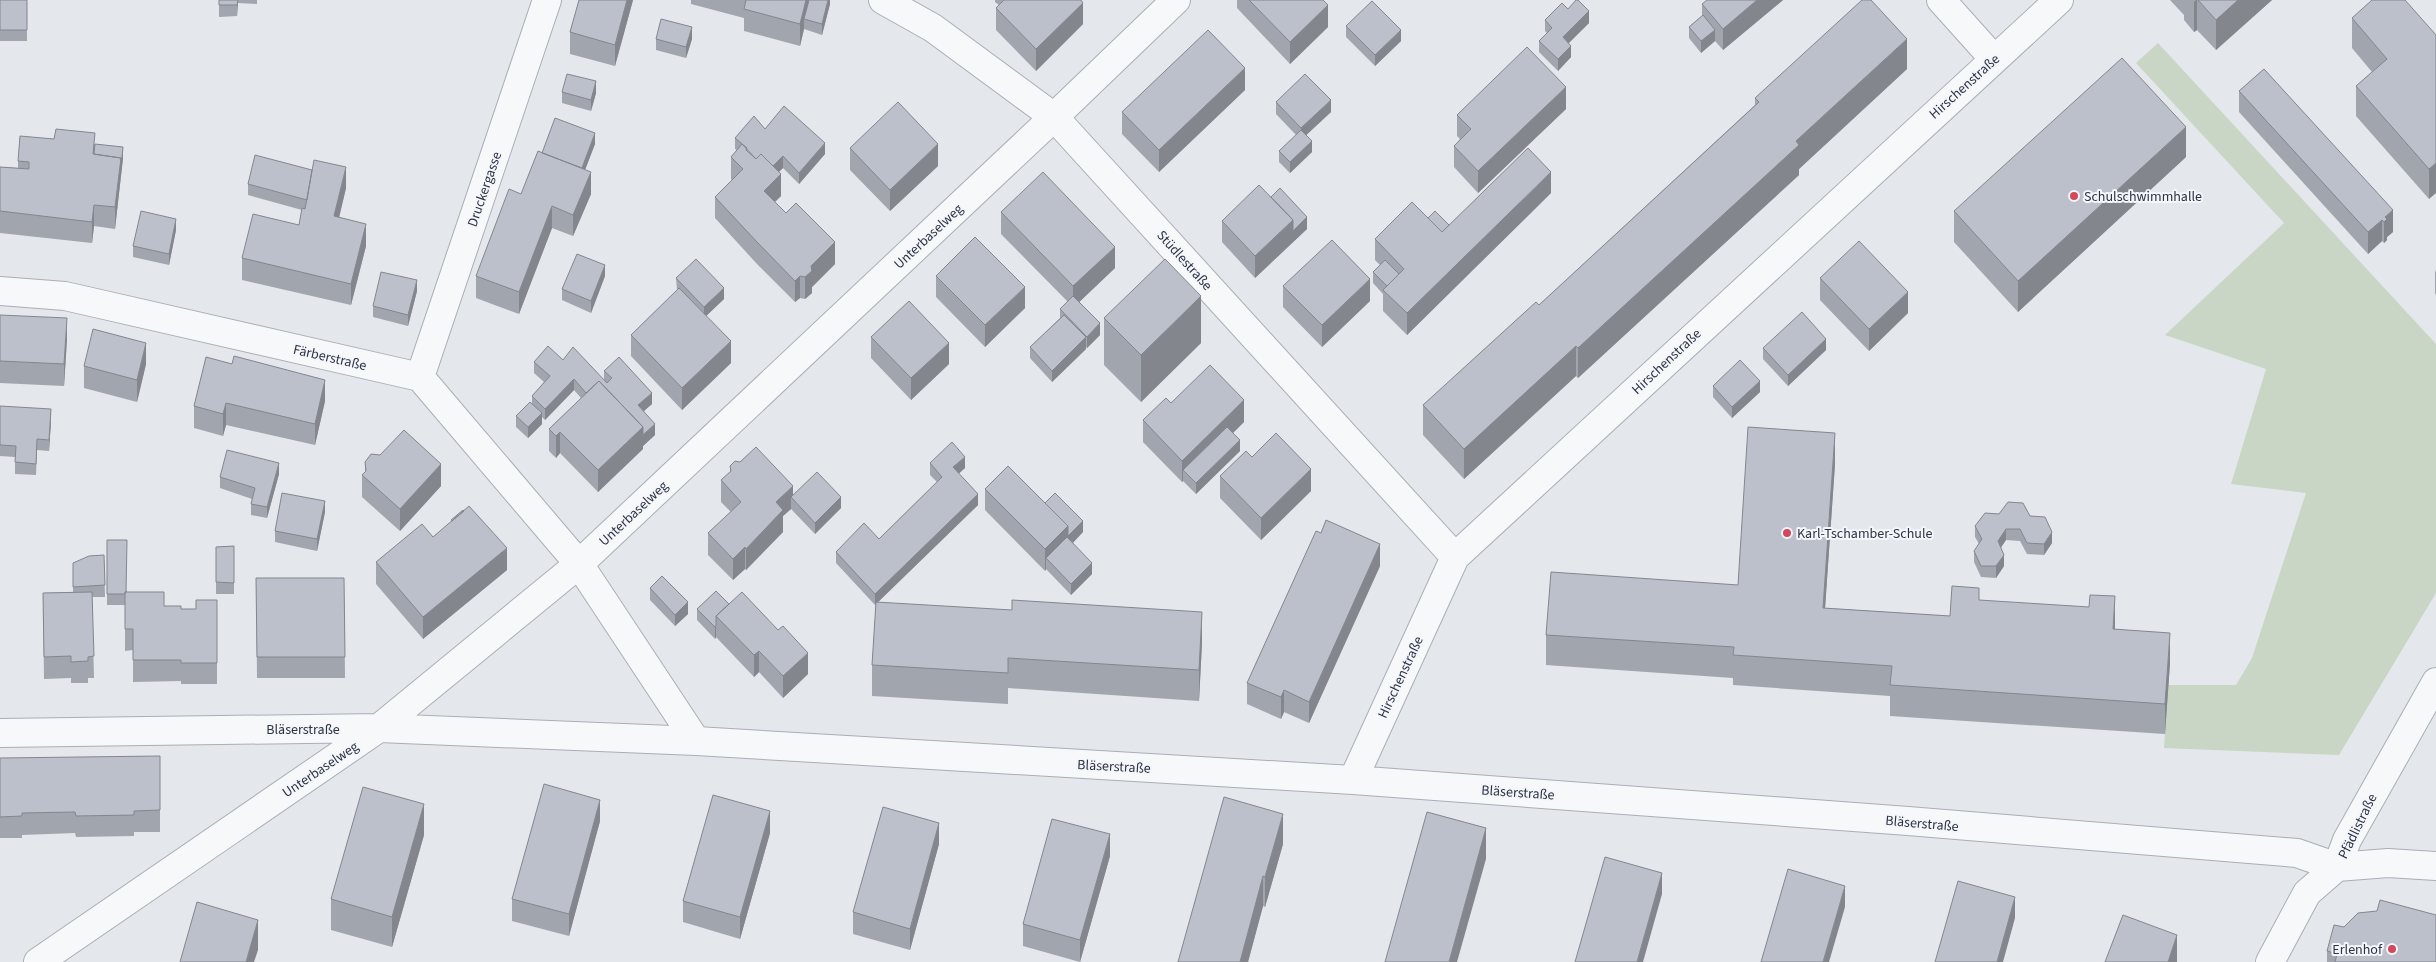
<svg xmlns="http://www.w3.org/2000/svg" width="2436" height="962" font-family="'Source Sans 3',sans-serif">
  <rect width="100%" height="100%" fill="#e4e7ec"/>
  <path fill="#c9d6c5" d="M2158,43L2436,344V593L2339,755L2164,748L2168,685H2236L2252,658L2306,493L2231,484L2266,369L2165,335L2284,223L2136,63Z"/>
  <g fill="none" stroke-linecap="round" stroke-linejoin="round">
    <g stroke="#a9aeb7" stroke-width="30">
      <path id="minor" d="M883,0L933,28L1054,117L1455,557
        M1941,0L1994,59
        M0,291L65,296L420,377L579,564L696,741L1353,780L1908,821L2297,853L2337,867L2347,840L2436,682
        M420,377L547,0
        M0,733L379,728L696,741
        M1353,780L1455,557L2059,0
        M38,962L379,728L579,564L1054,117L1176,0"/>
    </g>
    <g stroke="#a9aeb7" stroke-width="30">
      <path id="tertiary" d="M2270,962L2307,893L2337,867L2388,863L2436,866"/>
    </g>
    <use href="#minor" stroke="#f7f8fa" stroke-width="28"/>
    <use href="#tertiary" stroke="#f7f8fa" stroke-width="28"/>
  </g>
  <path fill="#a1a5ae" d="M0,0H27V41H0Z
    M219,0H257V4L238,3L237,16L219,17Z
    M579,0H633L615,66L570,54V32Z
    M691,0H830V4L822,35L804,29L800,46L744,31V18L691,4Z
    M995,0H1081L1083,24L1036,71L996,30V8L999,5L995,2Z
    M1237,0H1323L1328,27L1290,64L1237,8Z
    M1783,0L1723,50L1715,41L1701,53L1689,38V27L1702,16V4Z
    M2170,0H2272L2216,50L2197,30L2194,32L2184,20V15Z
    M1568,9L1589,23L1568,43L1571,57L1558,71L1539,52V41L1547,33L1545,31V20Z
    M2352,18L2436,35L2429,199L2356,116V86L2372,72L2352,48Z
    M1346,26L1401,41L1375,66L1346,37Z
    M656,39H692L686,58L656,50Z
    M1907,69L1799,169V175L1578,378L1576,376L1464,479L1423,435V405L1539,305L1755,105V98Z
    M2264,69L2393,232L2387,237V240L2384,243L2382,241L2368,254L2239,112V91Z
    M1245,90L1159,172L1122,134V112Z
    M562,92L596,93L591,111L562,103Z
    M1276,102L1331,112L1306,135L1312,152L1290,173L1279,162V151L1296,135L1276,114Z
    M1566,109L1478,193L1454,167V146L1460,139L1457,136V115Z
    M765,129L825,154L799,184L783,168L779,172L781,196L775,202L835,264L812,287V293L805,299L800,298L795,302L757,264L715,218V197L732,180L731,179V157L737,150L735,149V138Z
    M95,144L123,158L115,229L94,226L92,243L0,233V167L18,168V161Z
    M595,144L585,170L591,194L573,236L552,228L519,314L476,298V276L521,194Z
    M850,148L938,166L890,211L850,170Z
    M2186,157L2018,312L1954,242V211Z
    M248,184L346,188L339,218L366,246L351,305L242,280V258L299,225L302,210L248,195Z
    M1551,193L1407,335L1383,311V294L1373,283V272L1380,265L1375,260V239L1428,218L1449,225Z
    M1271,197L1307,229L1255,278L1222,242V221Z
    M1001,212L1115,268L1079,302L1100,335L1087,348L1086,347V349L1052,382L1030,358V347L1060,318V309L1068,302L1001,234Z
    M176,230L169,265L133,257V246Z
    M2436,270V295L2435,293V272Z
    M605,276L591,313L562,300V289Z
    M936,276L1025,308L985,347L936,297Z
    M676,278L724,299L706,316L731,363L682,410L631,356V335L677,290Z
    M1820,278L1908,313L1869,351L1820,300Z
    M1283,286L1370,301L1322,347L1283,307Z
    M417,291L408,326L373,317V306Z
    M0,315L67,339L64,386L0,383Z
    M1104,318L1201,343L1141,402L1104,365Z
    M871,337L949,364L911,400L871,358Z
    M1763,348L1826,350L1788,386L1763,359Z
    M206,357L325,401L315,445L226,425L223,436L194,428V406Z
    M563,360L604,381V371L652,404L644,411L655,435L643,446V449L598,492L560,453L556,458L549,451V429L581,398L574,390L545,420L542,417V424L528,438L516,427V416L532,404V396L544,382L534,373V362Z
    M146,364L137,402L84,388V366Z
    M1713,386L1760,392L1732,418L1713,397Z
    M1171,403L1244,422L1233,433L1240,451L1196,494L1183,481L1182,482L1143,442V420Z
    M0,406L51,421L49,451L37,450L36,475L15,474V457L0,456Z
    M1252,457L1311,491L1261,540L1220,498V476Z
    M365,462L441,486L400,531L362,497V475L365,472Z
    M930,463L965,468L958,473L978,505L878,602L1202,643L1199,701L1008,688V704L872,696V665L876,604L875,605L836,563V552L879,539L937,482L930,475Z
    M1835,464L1825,608L1950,616L1979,600L2115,629L2170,663L2165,734L1890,716V696L1733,685V678L1546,665V635L1738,585Z
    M730,466L793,495L841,508L815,534L791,509L783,516V532L746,570L745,569L733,580L708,555V533L731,512L721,502V480L730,472Z
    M279,474L267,518L251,515V504L252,499L220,488V477Z
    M985,489L1045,503L1083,532L1073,543L1092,574L1071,595L1046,569L1045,571L985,510Z
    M325,512L317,551L275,542V531Z
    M2030,516L2052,543L2044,555L2027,554L2020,541L2006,540L2001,547L2004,566L1996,578L1981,577L1974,562V551L1979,544L1975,537V526Z
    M451,520L507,570L423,639L376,584V562L433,537L451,522Z
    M107,540L127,592L164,606L181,609H196L217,600V684H181V681L133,682V650L125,651V605H107Z
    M234,546V594H216V547Z
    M104,555L105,597H92L94,678H88V683H71V678L44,679L43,593L73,592V563Z
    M1380,566L1309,723L1284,712L1281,719L1247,704V683Z
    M256,578H344L345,678H257Z
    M650,588L688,614L675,626L650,600Z
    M729,604L808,674L783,698L759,672L754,677L716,637L715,639L697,620V609Z
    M0,758L160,810V832H134V836L76,837L75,833L22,835V838H0Z
    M600,821L569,936L512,921V899Z
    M770,833L740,939L683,922V901Z
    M424,835L392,947L331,930V899Z
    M939,844L910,950L853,934V912Z
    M1283,844L1265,907L1263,906L1248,962H1178Z
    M1110,856L1080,962L1023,946V924Z
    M2344,927L2436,962H2327V951Z"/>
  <path fill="#83868d" d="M238,0L237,16V5Z
    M627,0H633L615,66V45Z
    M806,0H811L804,19V29L800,46V24Z
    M828,0H830V4L822,35V24Z
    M1757,0H1783L1723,50V29Z
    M2196,0H2197V30L2194,32V2Z
    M2238,0H2272L2216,50V20Z
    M1083,3V24L1036,71V49Z
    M1328,5V27L1290,64V42Z
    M1589,11V23L1563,49V37Z
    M692,27V39L686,58V47Z
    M1401,30V41L1375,66V55Z
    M1715,30V41L1701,53V41Z
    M1907,39V69L1799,169V175L1578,378V348L1796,141Z
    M1571,46V57L1558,71V59Z
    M1245,68V90L1159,172V150Z
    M596,81V93L591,111V100Z
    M1566,87V109L1478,193V171Z
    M1331,100V112L1301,140V128Z
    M2186,127V157L2018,312V281Z
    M595,133V144L578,188V177Z
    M1312,141V152L1290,173V162Z
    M825,143V154L799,184V173Z
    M938,144V166L890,211V190Z
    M123,147V158L115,229V207L121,158Z
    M783,156V168L768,182V171Z
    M2436,163V193L2429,199V169Z
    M346,167V188L334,238V216Z
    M591,172V194L573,236V215Z
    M1551,172V193L1407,335V313Z
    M781,174V196L764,212V191Z
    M94,205V226L92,243V222Z
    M552,206V228L519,314V292Z
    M2393,210V232L2387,237V240L2384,243V222L2385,217Z
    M1307,217V229L1255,278V256L1293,220Z
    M176,219V230L169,265V254Z
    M2382,220V241L2368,254V232Z
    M366,224V246L351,305V284Z
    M835,242V264L812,287V293L805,299V277L811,266Z
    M1115,247V268L1073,308V286Z
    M605,265V276L591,313V301Z
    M800,276V298L795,302V281Z
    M1370,279V301L1322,347V325Z
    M417,280V291L408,326V315Z
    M1025,287V308L985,347V325Z
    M724,288V299L704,318V307Z
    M1908,292V313L1869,351V329Z
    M1201,296V343L1141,402V355Z
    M67,318V339L64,386V364Z
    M1100,323V335L1087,348V337Z
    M1086,337V349L1052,382V371Z
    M1826,339V350L1788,386V375Z
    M731,341V363L682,410V388Z
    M146,343V364L137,402V380Z
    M949,343V364L911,400V378Z
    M1576,346V376L1464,479V449Z
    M574,379V390L545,420V409Z
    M325,380V401L315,445V424Z
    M1760,381V392L1732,418V407Z
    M652,393V404L638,416V405Z
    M1244,400V422L1189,476L1183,470V481L1182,482V461Z
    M226,403V425L223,436V414Z
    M51,409V421L49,451V440Z
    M542,413V424L528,438V427Z
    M655,424V435L643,446V449L598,492V470L643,427Z
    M560,432V453L556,458V436Z
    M1835,433V464L1823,638V608Z
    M1240,440V451L1196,494V483Z
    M965,457V468L953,479V467Z
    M279,463V474L267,518V507Z
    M441,464V486L400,531V509Z
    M1311,469V491L1261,540V518Z
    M793,486V499L791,497V509L783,516V532L746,570V549L776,502Z
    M978,494V505L875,605V594Z
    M841,497V508L815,534V523Z
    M325,501V512L317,551V539Z
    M1083,521V532L1052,564L1046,558V569L1045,571V549L1068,526Z
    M2006,529V540L1998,552V541Z
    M2052,532V543L2044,555V544Z
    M1380,544V566L1309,723V702Z
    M745,547V569L733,580V559Z
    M507,548V570L423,639V617Z
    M2004,555V566L1996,578V566Z
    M1092,563V574L1071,595V584Z
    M2115,596V627L2113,659V629Z
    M688,602V614L675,626V615Z
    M1202,612V643L1199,701V670Z
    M716,626V637L715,639V627Z
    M2170,633V663L2165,734V704Z
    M759,651V672L754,677V655Z
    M808,653V674L783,698V676Z
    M1284,690V712L1281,719V697Z
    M600,800V821L569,936V914Z
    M424,804V835L392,947V917Z
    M770,811V833L740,939V917Z
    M1283,814V844L1265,907V877Z
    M939,823V844L910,950V929Z
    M1486,828V859L1457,962H1449Z
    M1110,834V856L1080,962V940Z
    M1662,873V894L1643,962H1637Z
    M1263,876V906L1248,962H1240Z
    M1845,886V907L1829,962H1823Z
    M2015,897V918L2003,962H1997Z
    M258,920V950L254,962H246Z
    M2177,935V962H2168Z"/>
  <path fill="#bbc0ca" stroke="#83868d" d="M0,0H27V30H0Z
    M219,0H238L237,5H219Z
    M579,0H627L615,45L570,32Z
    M746,0H806L800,24L744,9Z
    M809,0H828L822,24L804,19Z
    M1004,0H1081L1083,3L1036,49L996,8Z
    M1249,0H1323L1328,5L1290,42Z
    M1576,0H1578L1589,11L1563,37L1571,46L1558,59L1539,41L1552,28L1545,20L1562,3L1568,9Z
    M1707,0H1757L1723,29L1702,4Z
    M1862,0H1871L1907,39L1796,141L1799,145L1578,348L1576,346L1464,449L1423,405L1536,302L1539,305L1759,102L1755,98Z
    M2198,0H2238L2216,20Z
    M2372,0H2405L2436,35V163L2429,169L2356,86L2387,59L2352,18Z
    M1372,1L1401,30L1375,55L1346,26Z
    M1703,15L1715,30L1701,41L1689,27Z
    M661,19L692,27L686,47L656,39Z
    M1208,30L1245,68L1159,150L1122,112Z
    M1527,47L1566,87L1478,171L1454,146L1471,129L1457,115Z
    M2122,58L2186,127L2018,281L1954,211Z
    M2264,69L2393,210L2385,217L2387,219L2384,222L2382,220L2368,232L2239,91Z
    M567,74L596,81L591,100L562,92Z
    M1305,74L1331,100L1301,128L1276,102Z
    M898,102L938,144L890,190L850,148Z
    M784,106L825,143L799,173L783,156L773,166L761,154L756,159L746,150L747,148L735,138L754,116L765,129Z
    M555,118L595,133L582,168L542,153Z
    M56,129L95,133L93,154L121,158L115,207L94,205L92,222L0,211V167L29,169V162L18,161L20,136L54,139Z
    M1301,130L1312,141L1290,162L1279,151Z
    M95,144L123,147L121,168V158L94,154Z
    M742,144L756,159L761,154L781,174L764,191L786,213L796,203L835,242L811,266L812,271L805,277L800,276L795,281L757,242L715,197L743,169L731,157Z
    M1528,148L1551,172L1407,313L1383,290L1404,269L1375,239L1412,202L1442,232Z
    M538,151L591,172L573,215L552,206L519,292L476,276L509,189L521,194Z
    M255,155L312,170L307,200L248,184Z
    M314,160L346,167L334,216L366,224L351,284L242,258L253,214L299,225L302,208L305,209Z
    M1043,172L1115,247L1073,286L1001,212Z
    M1259,185L1293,220L1255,256L1222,221Z
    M1280,188L1307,217L1293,231V220L1271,197Z
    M141,211L176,219L169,254L133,246Z
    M1435,211L1449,225L1442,232L1428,218Z
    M975,237L1025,287L985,325L936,276Z
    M1332,240L1370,279L1322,325L1283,286Z
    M1859,241L1908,292L1869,329L1820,278Z
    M577,254L605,265L591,301L562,289Z
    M696,259L724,288L704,307L676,278Z
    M1165,259L1201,296L1141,355L1104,318Z
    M1385,260L1399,274L1387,286L1373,272Z
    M381,272L417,280L408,315L373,306Z
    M679,288L731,341L682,388L631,335Z
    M1073,296L1100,323L1087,337L1060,309Z
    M909,301L949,343L911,378L871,337Z
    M1802,312L1826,339L1788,375L1763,348Z
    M0,315L67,318L64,364L0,361Z
    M1064,315L1086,337L1052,371L1030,347Z
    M93,329L146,343L137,380L84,366Z
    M548,346L563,360L573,347L607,383L612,378L604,371L619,357L652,393L638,405L655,424L643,435V427L599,381L586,393L574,379L545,409L532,396L550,376L534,362Z
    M234,356L325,380L315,424L226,403L223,414L194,406L206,357L232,364Z
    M1740,360L1760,381L1732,407L1713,386Z
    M1210,365L1244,400L1182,461L1143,420L1166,398L1171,403Z
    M599,381L643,427L598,470L560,432L556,436L549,429Z
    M530,402L542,413L528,427L516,416Z
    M0,406L51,409L49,440L37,439L36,464L15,462L16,446L0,445Z
    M1227,427L1240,440L1196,483L1183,470Z
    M1748,427L1835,433L1823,608L1950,616L1952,586L1979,588V600L2089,607L2090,595L2115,596L2113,629L2170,633L2165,704L1890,685L1892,666L1733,655L1734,647L1546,635L1551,572L1738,585Z
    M404,430L441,464L400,509L362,475L366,471L365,462L371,454L380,455Z
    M1276,433L1311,469L1261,518L1220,476L1246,451L1252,457Z
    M952,442L965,457L953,467L978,494L875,594L836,552L864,523L879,539L942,477L930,463Z
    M756,447L793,486L776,502L783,510L746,549L745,547L733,559L708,533L741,502L721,480L731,471L730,466L735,461L740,462Z
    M227,450L279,463L267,507L251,504L255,488L220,477Z
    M1008,466L1068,526L1045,549L985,489Z
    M817,472L841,497L815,523L791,497Z
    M282,493L325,501L317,539L275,531Z
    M1055,493L1083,521L1068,536V526L1045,503Z
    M2008,502L2023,503L2030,516L2045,517L2052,532L2044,544L2027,543L2020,529H2006L1998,541L2004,555L1996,566H1981L1974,551L1982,539L1975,526L1985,513L1999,514Z
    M469,506L507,548L423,617L376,562L422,524L433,537Z
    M463,510L464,511L452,521L451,520Z
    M1326,520L1380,544L1309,702L1284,690L1281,697L1247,683L1316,531L1321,533Z
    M1067,537L1092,563L1071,584L1046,558Z
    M107,540H127L126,592H125V594H107Z
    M234,546V583L216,582V547Z
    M104,555L105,585L73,587V563L89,556Z
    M662,576L688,602L675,615L650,588Z
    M256,578H344L345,657H257Z
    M716,591L729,604L716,616V626L715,627L697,609Z
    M92,592L94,656L88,657V661L71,662V656L44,657L43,593Z
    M125,592H164V606H181V609H196V600H217V663H181V660H133V629H125Z
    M742,592L778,630L783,626L808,653L783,676L759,651L754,655L716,616Z
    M1012,600L1202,612L1199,670L1008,658V673L872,665L876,602L1012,610Z
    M160,756V810L134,811V815L76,816L75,812L22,813V816L0,817V758Z
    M544,784L600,800L569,914L512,899Z
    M363,787L424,804L392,917L331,899Z
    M713,795L770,811L740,917L683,901Z
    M1224,797L1283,814L1265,877L1263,876L1240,962H1178Z
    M883,807L939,823L910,929L853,912Z
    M1427,812L1486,828L1449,962H1385Z
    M1052,819L1110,834L1080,940L1023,924Z
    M1605,857L1662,873L1637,962H1575Z
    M1788,869L1845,886L1823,962H1761Z
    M1958,881L2015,897L1997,962H1935Z
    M2380,900L2436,915V962H2335L2337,954L2327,951L2334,925L2344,927L2358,913L2377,911Z
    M197,902L258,920L246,962H180Z
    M2123,915L2177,935L2168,962H2105Z"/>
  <g fill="#d1495b" stroke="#f4f6f9" stroke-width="2">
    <circle cx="2074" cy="196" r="5"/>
    <circle cx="1787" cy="533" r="5"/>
    <circle cx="2392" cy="949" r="5"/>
  </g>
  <g text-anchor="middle" stroke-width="4" stroke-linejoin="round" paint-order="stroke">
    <g font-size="14" fill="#2b3445" stroke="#f4f6f9">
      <text transform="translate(1964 86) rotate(-42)" y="5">Hirschenstraße</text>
      <text transform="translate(484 189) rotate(-71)" y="5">Druckergasse</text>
      <text transform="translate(928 236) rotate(-43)" y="5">Unterbaselweg</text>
      <text transform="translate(1185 260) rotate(48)" y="5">Stüdlestraße</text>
      <text transform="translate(330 357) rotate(13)" y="5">Färberstraße</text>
      <text transform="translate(1666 361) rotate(-43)" y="5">Hirschenstraße</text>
      <text transform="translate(633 513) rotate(-43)" y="5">Unterbaselweg</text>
      <text transform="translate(1400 677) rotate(-65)" y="5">Hirschenstraße</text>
      <text x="303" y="734">Bläserstraße</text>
      <text transform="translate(1114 766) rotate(3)" y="5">Bläserstraße</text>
      <text transform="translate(320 769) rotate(-34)" y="5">Unterbaselweg</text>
      <text transform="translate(1518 792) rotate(4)" y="5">Bläserstraße</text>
      <text transform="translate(1922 823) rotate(5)" y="5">Bläserstraße</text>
      <text transform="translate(2357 826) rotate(-64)" y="5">Pfädlistraße</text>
    </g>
    <g font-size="14" fill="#2b3445" stroke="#f4f6f9" text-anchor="start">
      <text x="2084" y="201">Schulschwimmhalle</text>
      <text x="1797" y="538">Karl-Tschamber-Schule</text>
      <text x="2382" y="954" text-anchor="end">Erlenhof</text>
    </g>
  </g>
</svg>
